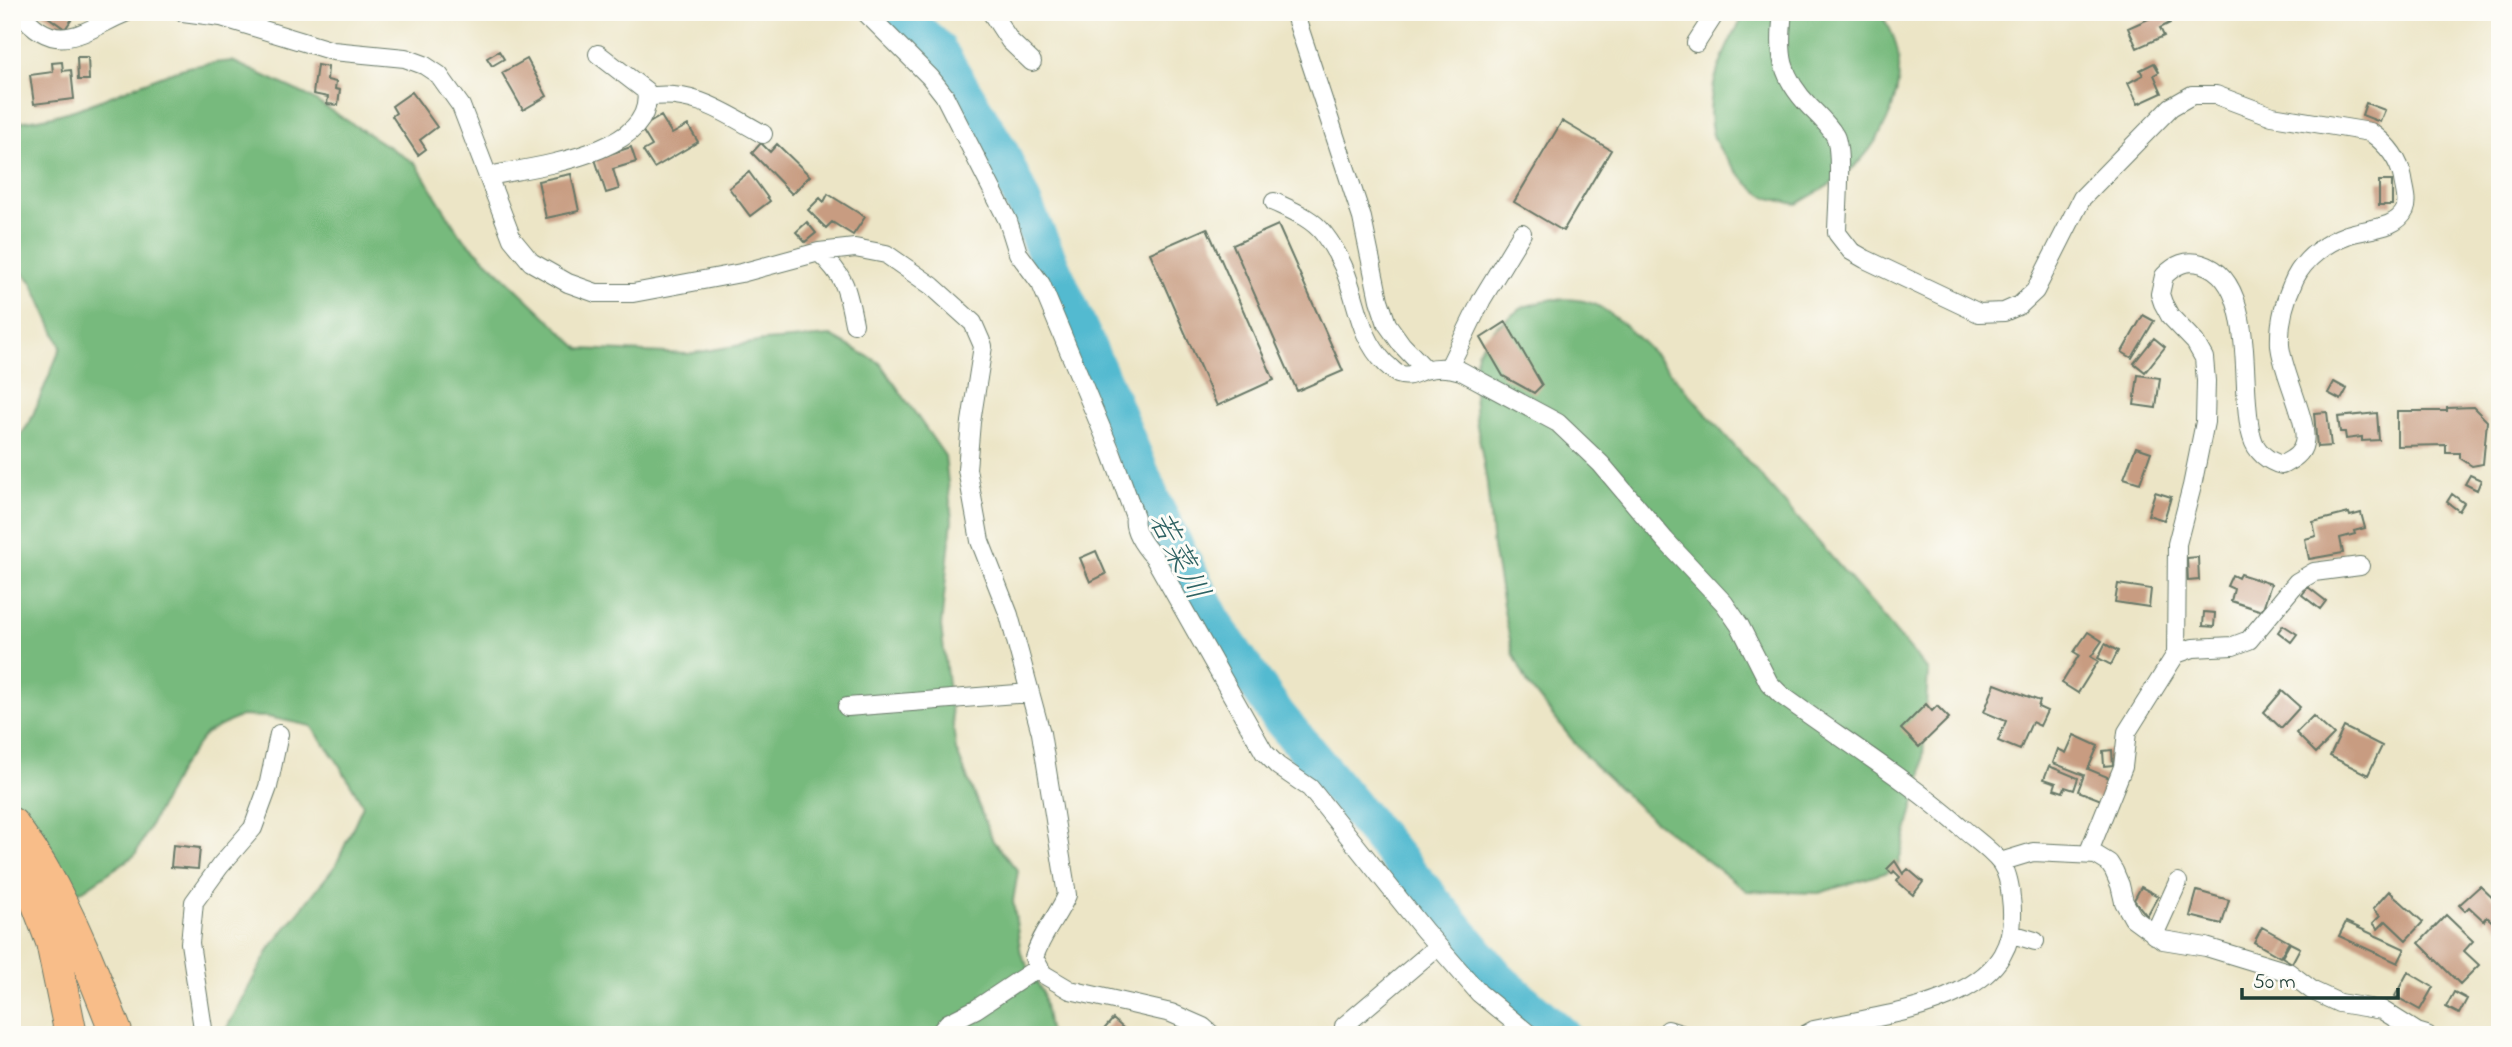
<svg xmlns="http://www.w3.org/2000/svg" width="2512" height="1047" font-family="'Indie Flower','Klee One',sans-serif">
  <rect width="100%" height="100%" fill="#fdfcf7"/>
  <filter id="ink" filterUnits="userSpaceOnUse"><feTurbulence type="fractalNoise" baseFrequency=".0143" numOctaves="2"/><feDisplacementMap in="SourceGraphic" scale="14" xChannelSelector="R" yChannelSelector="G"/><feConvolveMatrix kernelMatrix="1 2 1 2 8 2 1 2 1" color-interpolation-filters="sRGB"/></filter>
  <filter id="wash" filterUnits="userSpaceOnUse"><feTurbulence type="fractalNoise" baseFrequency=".00686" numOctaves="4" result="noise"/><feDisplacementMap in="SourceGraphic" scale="28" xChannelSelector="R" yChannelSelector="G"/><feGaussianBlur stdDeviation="1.57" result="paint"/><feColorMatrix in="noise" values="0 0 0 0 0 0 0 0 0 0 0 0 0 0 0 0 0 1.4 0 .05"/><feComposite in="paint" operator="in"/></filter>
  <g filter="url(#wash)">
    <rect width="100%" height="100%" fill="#ece5c6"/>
    <path fill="#77ba7d" stroke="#4b7c58" stroke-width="2" d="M1747,12H1878C1919,57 1894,127 1856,165C1840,181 1816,192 1797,204C1788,202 1779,201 1770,198C1758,194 1745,181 1737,171C1728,161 1717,148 1713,135C1702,96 1725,44 1747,12Z
      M232,61L306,95L416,164L460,235L580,349L688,354L764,341L831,336L880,363L945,456L952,520L941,626L956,750L993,841L1018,871L1013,901L1021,954L1043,993L1050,1035H223L270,948L336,865L363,805L337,761L311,726L268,717L241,716L206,733L180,768L135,855L83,890L12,911V448L30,422L61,347L32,282L12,262V122C73,120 127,85 184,68C199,64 217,63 232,61Z
      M1553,299C1569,299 1586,299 1600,307C1642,333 1689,395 1723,433C1792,512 1862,590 1928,671L1922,774L1897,869L1819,893L1747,891L1646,814L1586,757L1529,686L1513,653L1505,616L1493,548L1487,483L1476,420L1473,378L1477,352L1497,326L1523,307Z"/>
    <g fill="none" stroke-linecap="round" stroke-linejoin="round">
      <path stroke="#52bad0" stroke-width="37" d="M897,12L937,48L1001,153L1110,397L1154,505L1217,628L1278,716L1501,982L1562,1035"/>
    </g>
    <g id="blocks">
      <path fill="#c89c81" d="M41,12H69L74,16L65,29Z
        M2166,15L2170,23L2160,28L2164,36L2137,48L2128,28L2155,16L2157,19Z
        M499,51L504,59L492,66L487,58Z
        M77,57H88L89,80H78Z
        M527,59L547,96L523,110L502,73Z
        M62,62L63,71L71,70L74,99L34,104L30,75L53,72L52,63Z
        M2154,63L2159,72L2154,75L2162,93L2138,104L2128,83L2143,75L2140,70Z
        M317,65L328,67L327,80L336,82L335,89L340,90L338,105L327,104L328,97L313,94Z
        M412,92L437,127L420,140L426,149L418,155L392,116L396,113L392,106Z
        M2366,103L2385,110L2380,122L2362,115Z
        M661,116L672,134L688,125L698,142L654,168L643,151L652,146L641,128Z
        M1562,121L1611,150L1563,231L1514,202Z
        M761,143L770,152L777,144L810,176L792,194L752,153Z
        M631,147L636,162L613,169L619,189L606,193L595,159Z
        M749,172L770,201L750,216L729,188Z
        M571,174L579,211L546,218L538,181Z
        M2379,181H2392V205H2379Z
        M828,194L865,217L853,235L832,222L826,228L808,210L820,198L824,202Z
        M807,222L816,233L805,242L796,232Z
        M1278,225L1343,371L1297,391L1233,245Z
        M1207,228L1274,380L1217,406L1150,253Z
        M2143,315L2154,321L2132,358L2122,352Z
        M1506,322L1542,385L1534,393L1503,376L1481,338Z
        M2154,338L2165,347L2145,372L2134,363Z
        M2138,375L2160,378L2156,408L2134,405Z
        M2334,382L2347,389L2341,400L2328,393Z
        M2473,407L2487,421L2483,464L2472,466L2460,458V453H2446V445L2397,446V411H2447V408Z
        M2327,412L2331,446L2317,447L2314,413Z
        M2377,413L2379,440L2362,441V437L2346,439L2345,432H2340L2338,417Z
        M2136,447L2151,452L2140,483L2124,478Z
        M2470,475L2481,480L2477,490L2465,484Z
        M2155,492L2171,497L2164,520L2148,515Z
        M2452,494L2464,503L2459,511L2447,502Z
        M2349,513L2350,516L2361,513L2365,528L2354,531L2355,534L2340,538L2343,553L2309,559L2305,539L2316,536L2313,522Z
        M1096,551L1106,574L1090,582L1080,558Z
        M2198,557L2199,580L2188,581L2187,558Z
        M2240,574L2271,584L2262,611L2231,601L2234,589L2227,586L2232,575L2238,578Z
        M2118,584L2151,589L2149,607L2115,602Z
        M2308,587L2326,601L2320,609L2302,595Z
        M2204,612L2215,613L2214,627L2203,626Z
        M2283,625L2297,634L2291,642L2278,632Z
        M2088,632L2102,641L2091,657L2098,661L2078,693L2062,683L2079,655L2074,652Z
        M2105,644L2118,651L2111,665L2098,658Z
        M1995,684L2040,701L2038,707L2047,711L2040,726L2032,722L2020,750L1998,741L2006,721L1984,712Z
        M2282,691L2300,707L2281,728L2264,712Z
        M1926,704L1932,711L1937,706L1949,718L1919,747L1901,729Z
        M2313,716L2334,735L2316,753L2296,733Z
        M2344,727L2382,746L2368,775L2330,756Z
        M2074,735L2098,746L2088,769L2110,778L2101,800L2078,791L2084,775L2053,763L2058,749L2066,753Z
        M2112,750L2113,765L2104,766L2103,751Z
        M2049,766L2078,778L2074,790L2065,787L2063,792L2054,789L2056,783L2044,779Z
        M173,845L200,848L198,869L171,867Z
        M1895,861L1903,874L1908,869L1923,882L1913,895L1897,881L1900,877L1894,871L1892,874L1887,869Z
        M2480,886L2500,905L2498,927L2487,917L2484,921L2469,907L2465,911L2459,905Z
        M2141,887L2158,896L2147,916L2134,900Z
        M2197,891L2229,900L2222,924L2190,916Z
        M2389,891L2423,922L2406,940L2386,921L2378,929L2373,923L2380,916L2373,909Z
        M2446,915L2473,941L2464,951L2479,965L2460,984L2419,943Z
        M2346,922L2405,949L2398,963L2339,936Z
        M2262,927L2289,942L2280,957L2254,942Z
        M2290,943L2300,948L2292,963L2282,957Z
        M2408,972L2433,987L2420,1010L2395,996Z
        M2454,992L2467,999L2459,1014L2446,1007Z
        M1113,1019L1131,1035H1099Z"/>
    </g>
  </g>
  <g filter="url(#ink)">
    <use href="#blocks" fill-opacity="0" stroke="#677867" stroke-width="2"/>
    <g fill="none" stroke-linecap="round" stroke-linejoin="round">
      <g stroke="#677867" stroke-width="20">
        <path id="street" d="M20,12C57,59 84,30 127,12
          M183,12L221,17L333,51L405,58L424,65L439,75L461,106L512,239L531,262L568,283L596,293H633L741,273L819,252L855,248L886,254L932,286L973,323L983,346L971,422L967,469L980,541L1009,615L1041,733L1067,895C1057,918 1041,934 1034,958L1043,974L1070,990L1171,1013L1203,1027L1212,1035
          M865,12L930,77L944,95L1008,221L1018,253L1041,284L1112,454L1135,517C1132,531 1145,547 1154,557L1264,752L1278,766L1310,788L1424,930L1479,993L1530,1035
          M991,12L1010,41L1032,62
          M1294,12L1362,218L1379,300L1387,324L1402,345L1425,369
          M1783,12C1778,54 1780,76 1810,107C1818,115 1829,125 1835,136C1843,152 1837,212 1837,233L1851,251L1865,259L1979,313L2004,312L2020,305L2035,291L2082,198L2171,107L2192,95H2216L2272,116L2370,132C2387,144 2399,158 2403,179C2404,188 2409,201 2405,210C2396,230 2365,228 2347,235C2327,242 2305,258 2295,278C2285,299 2279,322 2280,345C2282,372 2309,422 2304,443C2302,455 2291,460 2282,465C2268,461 2256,452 2252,437C2238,392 2259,281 2202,264C2186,259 2175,265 2164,276L2160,294L2163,303L2170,316L2195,342L2204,358L2206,381L2205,422L2192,486L2177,544L2176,654L2127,732L2123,767L2088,854
          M1696,43L1716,12
          M647,97C693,89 725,113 763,134
          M488,176C531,167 657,154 646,91L598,54
          M1274,202C1291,210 1312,218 1324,234C1331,243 1338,255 1343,266C1358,300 1358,336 1386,364C1390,367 1394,372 1398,374C1409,378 1414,373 1424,370C1436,367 1449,367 1461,371L1558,423L1601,464L1665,540L1724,603L1740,626L1769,683L1780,694C1840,738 1905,778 1961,827C1973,838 1990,849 2001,863C2008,873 2010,886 2011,898C2017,944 1999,972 1958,992C1914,1014 1861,1019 1814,1030L1805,1035
          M819,252C846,278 847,288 854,324
          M1449,367L1482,299L1522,233
          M2176,654L2193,648L2233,646L2249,640L2297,582L2314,572L2360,566
          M847,707L1029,693
          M2000,862L2033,852L2096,855L2109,863L2114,871L2120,885L2124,902L2133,918L2163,940L2206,947L2288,972L2313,991L2339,1003L2382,1010L2417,1032L2427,1035
          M2012,934L2035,941
          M2154,935L2178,882
          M1344,1026L1438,946
          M1668,1030L1684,1035
          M204,1035L190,943L194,902L220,866L253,828L268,787L279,734
          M938,1035L948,1023L976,1009L1039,967"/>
      </g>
      <g stroke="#677867" stroke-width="34">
        <path id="highway" d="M12,824C22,838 33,853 42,868C73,921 95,978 117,1035
          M28,878L52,942L71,1035"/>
      </g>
      <use href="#street" stroke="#fff" stroke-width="18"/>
      <use href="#highway" stroke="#f8bd89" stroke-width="32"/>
    </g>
  </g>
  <g text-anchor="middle" stroke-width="6" stroke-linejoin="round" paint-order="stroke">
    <g font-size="32" font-style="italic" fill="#2e6263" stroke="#fdfcf7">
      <text transform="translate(1180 555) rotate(63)" y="11">若菜川</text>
    </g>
  </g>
  <rect width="2512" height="1047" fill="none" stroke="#fdfcf7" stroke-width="42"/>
  <path d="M2242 988v10h156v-10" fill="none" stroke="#1f3d34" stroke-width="3.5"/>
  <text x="2253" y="988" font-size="21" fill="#1f3d34" stroke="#fdfcf7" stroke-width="5" paint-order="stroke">50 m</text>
</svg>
